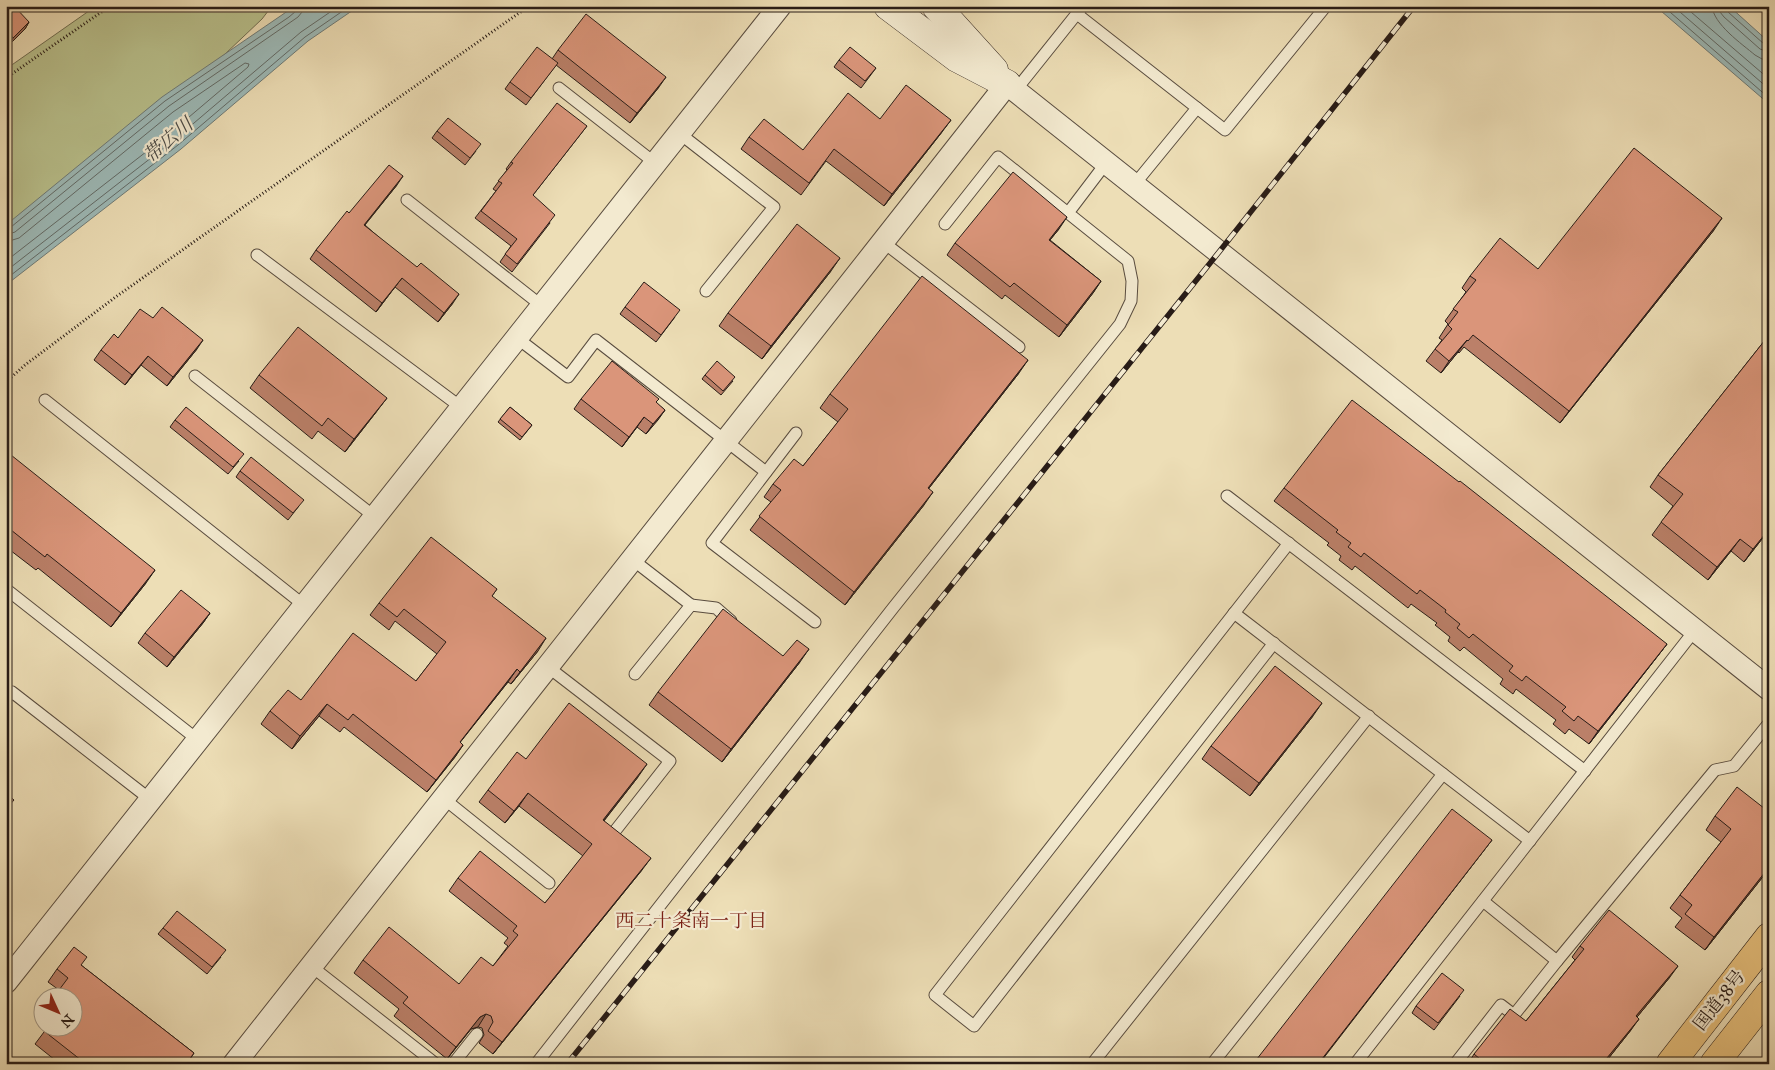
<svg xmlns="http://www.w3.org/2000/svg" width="1775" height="1070" font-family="'IM FELL Great Primer','Noto Serif JP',serif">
  <rect width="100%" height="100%" fill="#eddeb6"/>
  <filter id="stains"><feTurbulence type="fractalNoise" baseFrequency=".004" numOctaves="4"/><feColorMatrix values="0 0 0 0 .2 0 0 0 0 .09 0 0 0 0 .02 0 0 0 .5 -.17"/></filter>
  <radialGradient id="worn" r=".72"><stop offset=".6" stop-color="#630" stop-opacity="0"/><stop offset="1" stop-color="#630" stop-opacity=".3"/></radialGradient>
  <!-- green -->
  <path fill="#b9c18d" stroke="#706e52" d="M96,6H272L262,19L166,110L6,241V69Z"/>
  <!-- water -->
  <g fill="#9dbab8" stroke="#6e7b78">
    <path d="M295,6H359L308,41L181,149L6,285V225L162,97Z"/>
    <path d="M1634,6H1729L1769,42V104L1661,11Z"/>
  </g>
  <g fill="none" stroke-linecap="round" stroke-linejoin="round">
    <!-- shore -->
    <g stroke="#626b68" stroke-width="1">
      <path d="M1663,6L1769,98"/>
      <path d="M1673,6L1769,89"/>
      <path d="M1684,6L1769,79"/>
      <path d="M1712,6C1713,24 1742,44 1755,55L1762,59L1769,60"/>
      <path d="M1719,6L1720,12L1724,17L1760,49L1769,52"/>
      <path d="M1726,6L1728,12L1764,44L1769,46"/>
      <path d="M6,228L11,227L165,101L289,17L296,11L297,6"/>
      <path d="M6,235L15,232L169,106L298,17L302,12L303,6"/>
      <path d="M6,242L19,238L173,112L245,63L249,64L248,67L169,134L6,261"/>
      <path d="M6,271L174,140L301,32L339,6"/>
      <path d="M6,279L178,145L305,37L350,6"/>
    </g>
    <defs>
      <g id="lane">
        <path d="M1077,14L1197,108L1134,185"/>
        <path d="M559,88L655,163"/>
        <path d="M1015,91L1083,6"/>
        <path d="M1197,108L1225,130L1326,6"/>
        <path d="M679,133L774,207L706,291"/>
        <path d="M407,200L542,306"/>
        <path d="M945,224L998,157L1068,213"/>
        <path d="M883,242L1019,347"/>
        <path d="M257,255L462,408"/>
        <path d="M517,338L568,377L596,340L766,472"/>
        <path d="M195,376L375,517"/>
        <path d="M45,400L305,606"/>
        <path d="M796,433L712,543L815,622"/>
        <path d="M1227,496L1585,771"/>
        <path d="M633,560L691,605L635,674"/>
        <path d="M6,589L198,740"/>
        <path d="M691,605L716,608L731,621"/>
        <path d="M1234,613L1530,841"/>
        <path d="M1274,643L974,1026L935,995L1289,543"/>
        <path d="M548,667L670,761L615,831"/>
        <path d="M6,698L12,692L151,800"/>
        <path d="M443,798L549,883"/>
        <path d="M1483,901L1557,961L1715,770L1734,766L1769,723"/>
        <path d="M311,966L436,1064"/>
        <path d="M453,1064L477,1034"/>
        <path d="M536,1064L893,608L1120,324L1131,301L1132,281L1128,261L1068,213L1106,163"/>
        <path d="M1092,1064L1369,716"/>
        <path d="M1212,1064L1443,774"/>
        <path d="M1355,1064L1695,630"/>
        <path d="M1455,1064L1501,1005L1514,1015L1557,961"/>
      </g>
      <g id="street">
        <path d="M6,982L780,6"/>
        <path d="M234,1064C492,737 750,411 1007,84L1769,689"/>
      </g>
      <g id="secondary">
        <path d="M888,6L957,58L1007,84"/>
        <path d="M936,6L994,70"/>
      </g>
      <g id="highway">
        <path d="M1670,1064L1769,937"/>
        <path d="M1714,1064L1769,994"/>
      </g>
    </defs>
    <!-- lane casing -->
    <use href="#lane" stroke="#594c3f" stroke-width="13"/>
    <!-- street casing -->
    <use href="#street" stroke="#594c3f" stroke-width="24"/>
    <!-- secondary casing -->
    <use href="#secondary" stroke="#281c17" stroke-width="29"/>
    <!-- highway casing -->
    <use href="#highway" stroke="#281c17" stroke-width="29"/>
    <!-- path -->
    <g stroke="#281c17" stroke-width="3" stroke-dasharray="1 2.5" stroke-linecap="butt">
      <path d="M6,78L110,6"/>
      <path d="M6,382L25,365L117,296L529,6"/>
    </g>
    <!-- lane -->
    <use href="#lane" stroke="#f3ead0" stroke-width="11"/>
    <!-- street -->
    <use href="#street" stroke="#f3ead0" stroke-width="22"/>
    <!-- secondary -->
    <use href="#secondary" stroke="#f3ead0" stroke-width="28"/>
    <!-- highway -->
    <use href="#highway" stroke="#e6bf7b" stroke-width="28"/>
    <defs>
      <path id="rail" d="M567,1064L1219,252L1414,6"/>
    </defs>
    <!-- rail casing -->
    <use href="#rail" stroke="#281c17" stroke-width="5.5"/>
    <!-- rail -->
    <use href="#rail" stroke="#f3ead0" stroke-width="4" stroke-dasharray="11" stroke-linecap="butt"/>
  </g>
  <!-- wall -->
  <g fill="#bb8069" stroke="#281c17">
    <path d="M6,9L29,22L25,29L9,45L6,42Z"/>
    <path d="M558,50L659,87L630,123L556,65L526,105L505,89L510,82L552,59Z"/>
    <path d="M839,60L876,68L861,88L834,67Z"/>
    <path d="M880,119L942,132L884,206L826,161L801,195L741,149L749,137L803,150Z"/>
    <path d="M587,126L533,195L550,223L512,272L500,262L511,246L475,218L496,191L493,189L507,170L506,169L511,162Z"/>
    <path d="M437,131L476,151L465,165L432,138Z"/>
    <path d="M397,185L365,225L453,303L438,322L395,287L376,312L310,259L316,250L349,213Z"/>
    <path d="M1059,229L1050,240L1101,281L1093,293L1059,337L1005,295L1002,299L947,255L955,243Z"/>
    <path d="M1714,230L1560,423L1464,347L1459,353L1458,352L1441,373L1426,361L1442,340L1439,338L1448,324L1445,321L1466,292L1462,288L1470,276L1538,269Z"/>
    <path d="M831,271L762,359L719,326L728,313Z"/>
    <path d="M625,307L675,317L656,342L620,314Z"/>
    <path d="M153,318L197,349L167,386L141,365L125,385L94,360L101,350L118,338Z"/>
    <path d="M1769,335V530L1744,562L1731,551L1708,580L1652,535L1673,506L1650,487L1658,475Z"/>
    <path d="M1019,373L929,488L924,505L845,605L750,530L771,502L764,497L773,484L803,466L838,422L820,408L830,394Z"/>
    <path d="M259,375L377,411L345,452L318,431L312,439L250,388Z"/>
    <path d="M705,375L733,381L721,395L702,379Z"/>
    <path d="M581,399L656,403L665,410L646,434L637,427L622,447L574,409Z"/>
    <path d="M510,407L532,425L520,440L498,422Z"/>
    <path d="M175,420L239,461L228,474L170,427Z"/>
    <path d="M6,451L146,583L111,627L38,568L36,570L6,547Z"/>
    <path d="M240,471L299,506L288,520L236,477Z"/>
    <path d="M1284,488L1667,644L1657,657L1589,744L1569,729L1565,734L1553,724L1556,720L1516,689L1513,694L1500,684L1503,679L1464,647L1460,651L1448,641L1450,637L1435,625L1437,623L1411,604L1408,608L1355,566L1352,570L1339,560L1341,556L1327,545L1329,543L1274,501Z"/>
    <path d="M497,589L492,596L538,651L511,684L508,682L460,742L463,745L455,757L427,792L344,727L340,732L319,716L292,749L261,724L270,711L301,700L416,681L437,654L395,621L389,630L370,615L379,603Z"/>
    <path d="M210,613L203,623L167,667L138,643L145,633Z"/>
    <path d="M783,656L800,662L722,762L649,705L658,692Z"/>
    <path d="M1313,716L1250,796L1202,759L1211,746Z"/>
    <path d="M526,759L638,777L604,821L642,870L493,1054L479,1043L484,1035L482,1028L478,1027L471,1029L447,1059L394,1016L399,1009L354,973L363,960L459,984L493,966L508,946L504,943L508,938L449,891L458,878L545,903L583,856L519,806L505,823L479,802L488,790Z"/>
    <path d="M1769,812V869L1705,950L1675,927L1682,918L1670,908L1680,895L1721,842L1706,830L1715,816Z"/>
    <path d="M163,928L221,957L207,974L158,934Z"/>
    <path d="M1580,946L1670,977L1637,1017L1631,1030L1604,1064H1468L1474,1054L1526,1021L1575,960L1572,957Z"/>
    <path d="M81,965L194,1053L187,1064H60L35,1044L47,1028H72L59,990L48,982L57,969Z"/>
    <path d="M1460,996L1434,1030L1412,1013L1416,1006Z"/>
    <path d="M42,1012V1019L39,1016Z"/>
  </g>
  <!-- shaded-wall -->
  <g fill="#996855" stroke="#281c17">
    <path d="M1295,6H1312L1311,7L1299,8Z"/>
    <path d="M29,22L25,29L9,45L13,38Z"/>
    <path d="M666,77L659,87L630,123L637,113Z"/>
    <path d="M951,120L942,132L884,206L892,194Z"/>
    <path d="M403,176L397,185L358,233L364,225Z"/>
    <path d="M1067,217L1059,229L1040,252L1049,240Z"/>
    <path d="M1722,218L1714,230L1560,423L1569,411Z"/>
    <path d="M840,258L831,271L762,359L771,346Z"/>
    <path d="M402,278L395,287L376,312L382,303Z"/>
    <path d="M1101,281L1093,293L1059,337L1067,325Z"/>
    <path d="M459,294L453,303L438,322L444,313Z"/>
    <path d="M203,340L197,349L167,386L173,377Z"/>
    <path d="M1467,340L1458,352L1441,373L1449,361Z"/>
    <path d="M148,356L141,365L125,385L132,375Z"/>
    <path d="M1028,360L1019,373L919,501L928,488Z"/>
    <path d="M387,398L377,411L345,452L354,439Z"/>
    <path d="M665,410L658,420L646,434L653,424Z"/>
    <path d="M644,417L637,427L622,447L629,437Z"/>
    <path d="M933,492L924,505L845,605L854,592Z"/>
    <path d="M1769,529V530L1744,562L1753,549Z"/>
    <path d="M1740,539L1731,551L1708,580L1717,567Z"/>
    <path d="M155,570L146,583L111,627L121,613Z"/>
    <path d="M210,613L203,623L167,667L174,657Z"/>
    <path d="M546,638L538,651L511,684L520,672Z"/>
    <path d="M1667,644L1657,657L1589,744L1598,731Z"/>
    <path d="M809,649L800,662L722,762L731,749Z"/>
    <path d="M517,669L508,682L451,754L460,742Z"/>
    <path d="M1322,703L1313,716L1250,796L1259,783Z"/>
    <path d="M327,704L319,716L292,749L300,736Z"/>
    <path d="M463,745L455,757L427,792L436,780Z"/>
    <path d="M647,764L638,777L594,833L603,820Z"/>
    <path d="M528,793L519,806L505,823L514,811Z"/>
    <path d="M1492,840L1482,853L1319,1064H1318Z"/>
    <path d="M651,858L642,870L493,1054L502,1042Z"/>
    <path d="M1769,867V869L1705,950L1714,937Z"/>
    <path d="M1678,966L1670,977L1628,1028L1636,1016Z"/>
    <path d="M486,1014L478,1027L471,1029L447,1059L456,1047L480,1017Z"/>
    <path d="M1639,1019L1631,1030L1604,1064H1602Z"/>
  </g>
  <!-- building -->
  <g fill="#da957a" stroke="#281c17">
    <path d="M9,6H14L29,22L13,38L10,34L6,38V9Z"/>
    <path d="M586,14L666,77L637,113L558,50Z"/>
    <path d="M537,47L558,63L531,98L510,82Z"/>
    <path d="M850,47L876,68L865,81L839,60Z"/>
    <path d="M906,85L951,120L892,194L834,149L809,183L749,137L764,119L803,150L848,93L880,119Z"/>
    <path d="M557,103L587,126L533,195L555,215L517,264L505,254L517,239L481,211L502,183L498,181L513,163L511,162Z"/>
    <path d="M448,118L481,144L470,158L437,131Z"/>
    <path d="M1634,148L1722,218L1569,411L1473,335L1468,341L1467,340L1449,361L1435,349L1452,329L1448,325L1458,312L1453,309L1476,280L1470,276L1500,238L1538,269Z"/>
    <path d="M389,165L403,176L364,225L417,267L421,263L459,294L444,313L402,278L382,303L316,250L347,211L349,213Z"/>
    <path d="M1013,172L1067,217L1049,240L1101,281L1067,325L1014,283L1010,287L955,243Z"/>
    <path d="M797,224L840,258L771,346L728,313Z"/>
    <path d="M922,276L1028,360L928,488L933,492L854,592L759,516L781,490L773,484L794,459L803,466L848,409L830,394Z"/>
    <path d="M644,282L680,310L661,335L625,307Z"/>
    <path d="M162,307L203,340L173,377L148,356L132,375L101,350L114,334L118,338L140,309L153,318Z"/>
    <path d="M298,327L387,398L354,439L328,418L322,426L259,375Z"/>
    <path d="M1769,335V529L1753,549L1740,539L1717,567L1661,522L1683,494L1658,475Z"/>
    <path d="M612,361L659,399L656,402L665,410L653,424L644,417L629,437L581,399Z"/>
    <path d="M717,361L735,377L723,391L705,375Z"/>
    <path d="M1352,400L1459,482L1460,481L1667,644L1598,731L1578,716L1574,721L1562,711L1566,707L1526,676L1522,681L1509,671L1513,666L1473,634L1469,638L1457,628L1460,624L1445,612L1446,610L1420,590L1417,594L1364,553L1361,557L1348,547L1351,543L1336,532L1338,530L1284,488Z"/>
    <path d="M186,407L244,454L233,467L175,420Z"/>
    <path d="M510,407L532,425L522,437L500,419Z"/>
    <path d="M6,451L155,570L121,613L47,554L45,557L6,526Z"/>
    <path d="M251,457L304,500L293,513L240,471Z"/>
    <path d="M431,537L497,589L492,596L546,638L520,672L517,669L460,742L463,745L436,780L353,714L348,720L327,704L300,736L270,711L288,690L301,700L353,633L416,681L446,642L404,609L397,617L379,603Z"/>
    <path d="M181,590L210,613L174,657L145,633Z"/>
    <path d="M723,609L783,656L797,640L809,649L731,749L658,692Z"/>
    <path d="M1275,666L1322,703L1259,783L1211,746Z"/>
    <path d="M569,703L647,764L603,820L651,858L502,1042L488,1031L493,1022L491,1016L486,1014L480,1017L456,1047L403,1003L408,997L363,960L389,927L459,984L481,957L493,966L518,935L513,931L517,926L458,878L480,851L545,903L592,844L528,793L514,811L488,790L517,752L526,759Z"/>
    <path d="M1737,787L1769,812V867L1714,937L1685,914L1692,905L1680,895L1731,829L1715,816Z"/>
    <path d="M6,793L14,800L6,809Z"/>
    <path d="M1452,809L1492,840L1318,1064H1253Z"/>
    <path d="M1609,910L1678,966L1636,1016L1639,1019L1602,1064H1486L1474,1054L1510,1009L1526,1021L1584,949L1580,946Z"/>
    <path d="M177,911L226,950L212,967L163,928Z"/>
    <path d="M74,947L87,957L81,965L194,1053L186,1064H86L44,1031L47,1028H72V998H53L68,978L57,969Z"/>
    <path d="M1442,973L1464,990L1438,1023L1416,1006Z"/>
  </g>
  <g text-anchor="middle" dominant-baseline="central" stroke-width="4.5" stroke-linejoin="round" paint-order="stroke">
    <!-- street labels -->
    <g font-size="18" fill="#281c17" stroke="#f3ead0">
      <text transform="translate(1719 1000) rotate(-52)">国道38号</text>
    </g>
    <!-- water labels -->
    <g font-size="19" font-style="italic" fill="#4b4b47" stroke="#f3ead0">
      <text transform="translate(168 140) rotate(-40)">帯広川</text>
    </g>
    <!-- neighbourhood labels -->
    <g font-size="19" fill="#7a1f14" stroke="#f3ead0">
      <text x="691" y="920">西二十条南一丁目</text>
    </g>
  </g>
  <!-- margin -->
  <rect width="1775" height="1070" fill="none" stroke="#eddeb6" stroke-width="25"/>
  <rect x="8" y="8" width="1760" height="1055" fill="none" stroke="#281c17" stroke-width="2.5"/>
  <rect x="12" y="12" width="1750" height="1045" fill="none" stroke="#281c17"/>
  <!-- north arrow -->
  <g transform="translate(58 1012) rotate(134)"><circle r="24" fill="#f3ead0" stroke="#a29886"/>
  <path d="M0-4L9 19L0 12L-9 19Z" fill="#8f2418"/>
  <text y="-8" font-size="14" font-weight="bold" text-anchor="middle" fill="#281c17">N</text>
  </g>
  <rect width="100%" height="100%" filter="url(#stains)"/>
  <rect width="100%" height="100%" fill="url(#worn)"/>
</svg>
